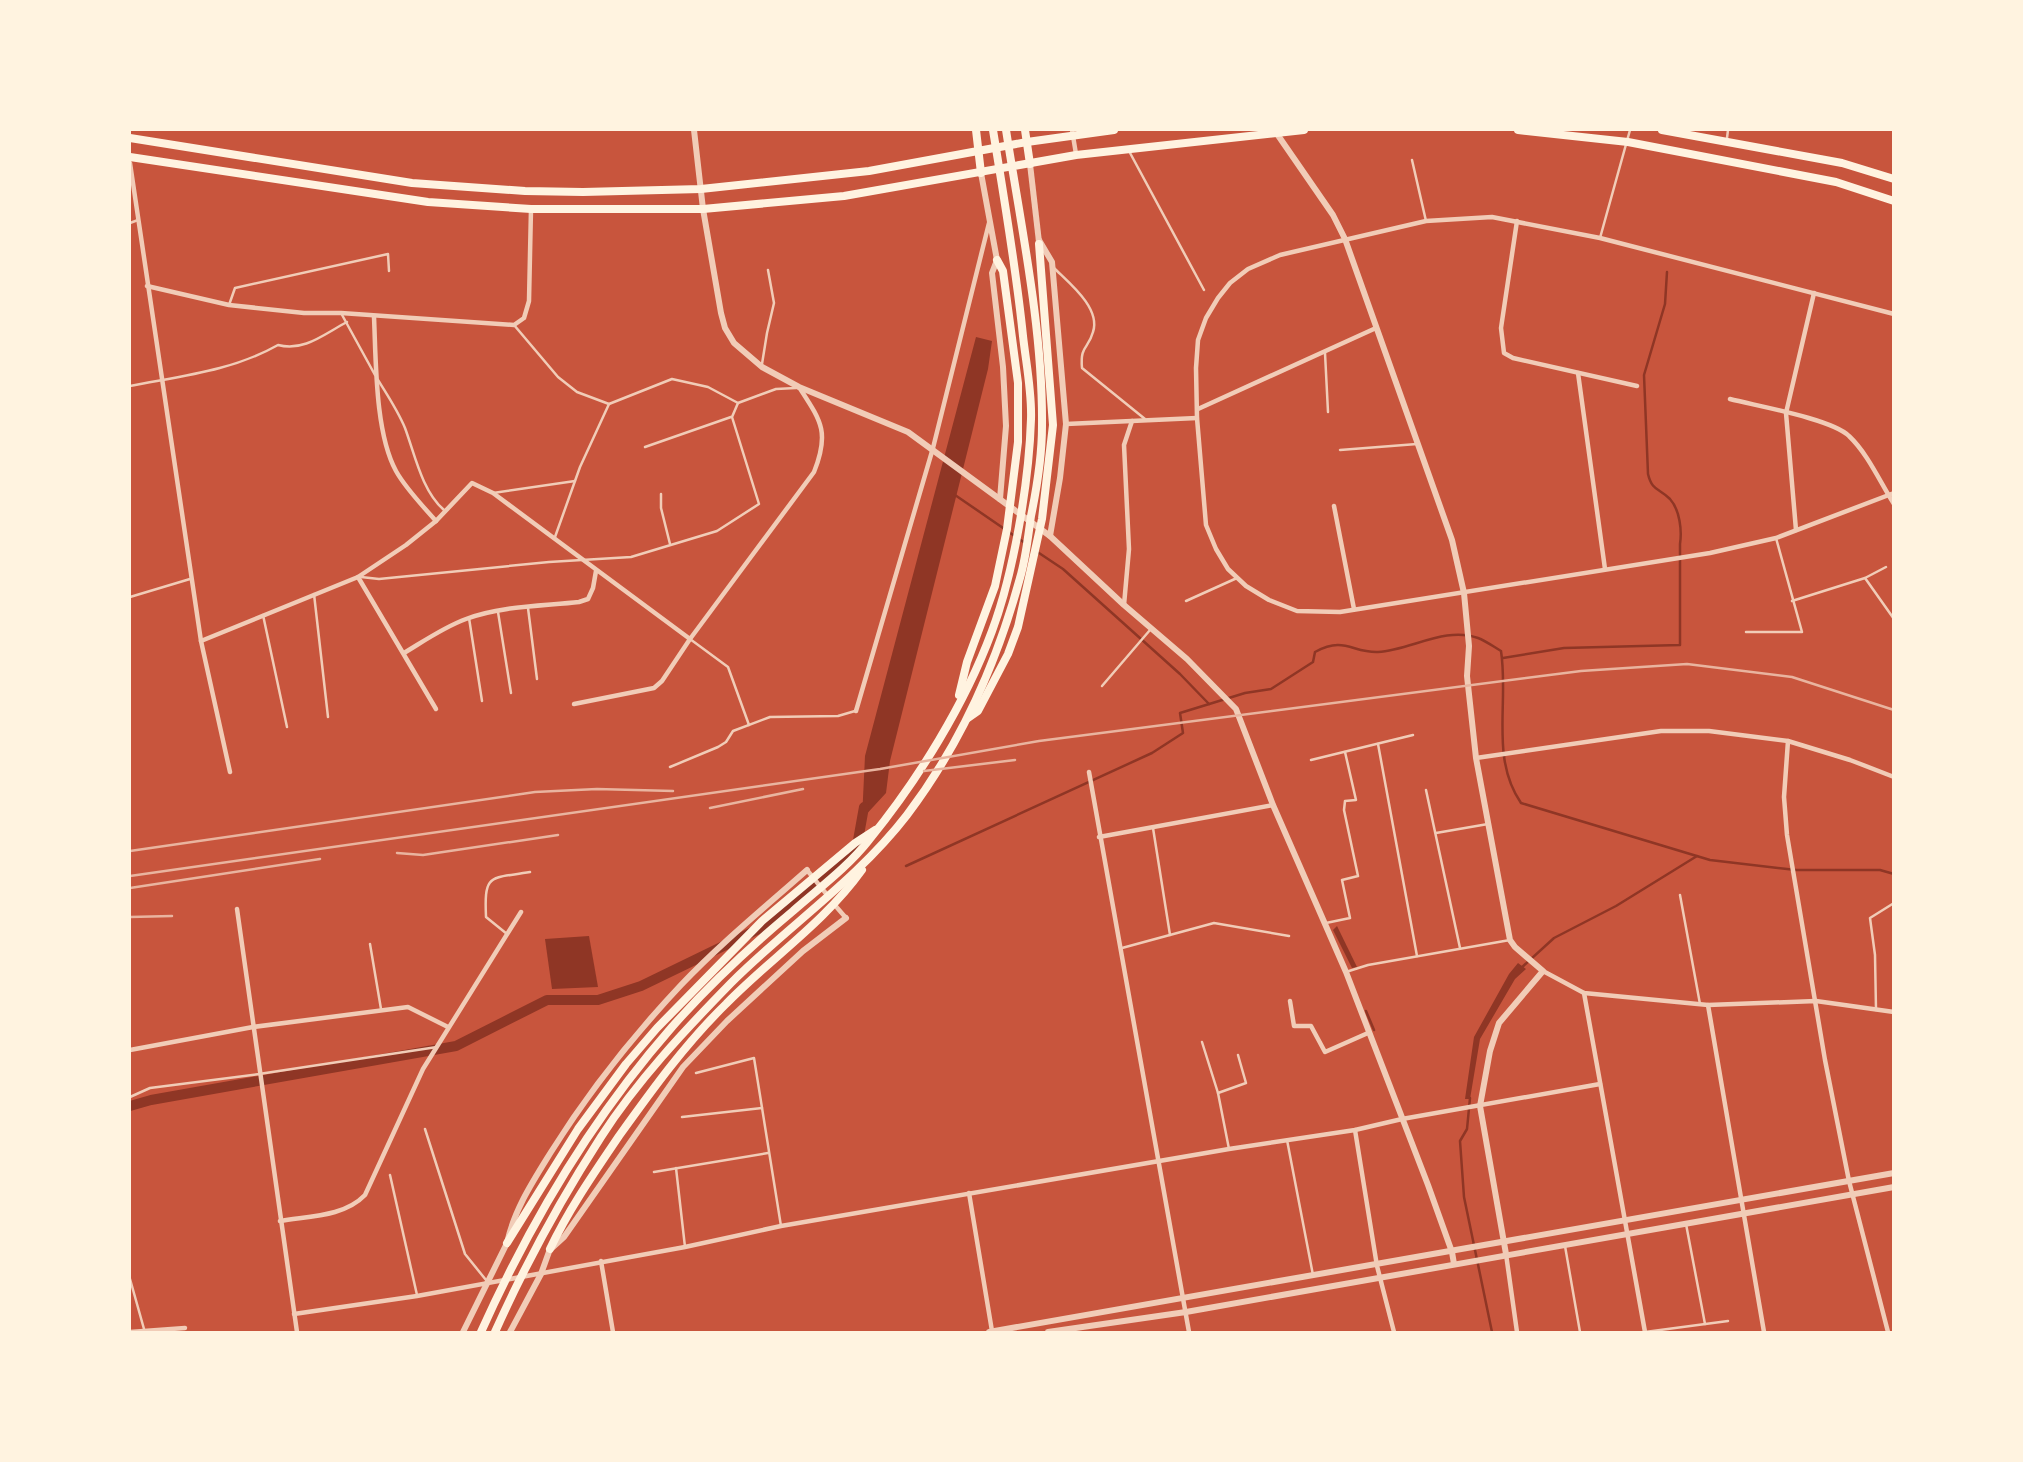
<svg xmlns="http://www.w3.org/2000/svg" width="2023" height="1462" font-family="'Alegreya Sans',sans-serif">
  <rect width="100%" height="100%" fill="#c8553d"/>
  <!-- water -->
  <g fill="#8f3625">
    <path d="M976,337L992,341L988,369L890,761L886,793L862,819L865,756Z"/>
    <path d="M1337,926L1357,967L1352,968L1333,930Z"/>
    <path d="M589,936L598,987L552,989L545,939Z"/>
    <path d="M1518,963L1526,969L1515,979L1480,1039L1470,1099H1465L1474,1037L1509,974Z"/>
  </g>
  <g fill="none" stroke-linecap="round" stroke-linejoin="round">
    <!-- stream -->
    <g stroke="#8f3625" stroke-width="2.5">
      <path d="M955,495L1025,543"/>
      <path d="M1036,551L1063,569L1180,674L1209,704"/>
      <path d="M1503,658L1564,648L1680,645V544C1682,531 1680,510 1670,499C1659,488 1652,491 1648,474L1644,375L1665,304L1667,272"/>
      <path d="M906,866L1152,753L1183,733L1180,713L1245,693L1271,689L1313,662L1315,652C1345,636 1352,653 1378,652C1411,650 1445,626 1478,638C1486,641 1494,647 1501,651C1509,702 1490,758 1521,803L1710,860L1796,870H1880L1894,874"/>
      <path d="M1520,969L1554,938L1616,906L1697,856"/>
      <path d="M1366,1011L1374,1030"/>
      <path d="M1470,1098L1467,1129L1460,1141L1464,1197L1492,1332"/>
    </g>
    <!-- canal -->
    <path stroke="#8f3625" stroke-width="10" d="M130,1106L151,1100L456,1046L547,1000H598L641,986L769,924L857,846L864,807"/>
    <!-- service -->
    <g stroke="#f1ccb7" stroke-width="2.5">
      <path d="M1727,138L1728,130"/>
      <path d="M1129,151L1204,290"/>
      <path d="M1412,160L1426,221"/>
      <path d="M130,223L138,220"/>
      <path d="M1600,238L1630,130"/>
      <path d="M1054,268C1069,283 1101,308 1093,332C1088,350 1080,345 1082,368L1145,419"/>
      <path d="M229,305L235,288L388,254L389,271"/>
      <path d="M341,313L375,375"/>
      <path d="M514,325L558,377L577,392L609,404L672,379L708,387L738,403L776,389L796,388"/>
      <path d="M1325,353L1328,412"/>
      <path d="M762,364L767,333L774,303L768,270"/>
      <path d="M378,380C388,396 398,411 405,428C415,455 422,491 444,510"/>
      <path d="M130,386C181,376 232,371 278,345C304,352 324,334 347,322"/>
      <path d="M645,447L731,417"/>
      <path d="M1340,450L1417,444"/>
      <path d="M493,493L575,481"/>
      <path d="M661,494V508L670,544"/>
      <path d="M555,537L580,467L609,404"/>
      <path d="M361,577L379,579L549,562L631,557L717,531L759,504L732,417L738,403"/>
      <path d="M1865,578L1894,619"/>
      <path d="M314,594L328,717"/>
      <path d="M130,597L190,579"/>
      <path d="M1186,601L1237,578"/>
      <path d="M1792,601L1865,578L1886,567"/>
      <path d="M528,608L537,679"/>
      <path d="M498,612L511,693"/>
      <path d="M263,615L287,727"/>
      <path d="M469,618L482,701"/>
      <path d="M1746,632H1802L1776,538"/>
      <path d="M690,639L728,667L749,725"/>
      <path d="M1102,686L1150,630"/>
      <path d="M1378,744L1417,956"/>
      <path d="M1311,760L1413,735"/>
      <path d="M670,767L718,747L726,742L733,731L770,717L838,716L855,711"/>
      <path d="M1426,790L1460,948"/>
      <path d="M1153,828L1170,935"/>
      <path d="M1436,833L1488,824"/>
      <path d="M1680,895L1700,1004"/>
      <path d="M1326,923L1350,918L1342,880L1358,876L1344,810L1345,801L1356,800L1345,752"/>
      <path d="M507,934L486,917C484,872 490,879 530,872"/>
      <path d="M370,944L381,1009"/>
      <path d="M1122,948L1214,923L1289,936"/>
      <path d="M1349,971L1368,965L1510,940"/>
      <path d="M1876,1010L1875,955L1870,918L1894,903"/>
      <path d="M1202,1042L1218,1093L1229,1149"/>
      <path d="M696,1073L754,1058L781,1226"/>
      <path d="M1218,1093L1246,1083L1238,1055"/>
      <path d="M130,1097L150,1088L259,1074L437,1047"/>
      <path d="M682,1117L762,1108"/>
      <path d="M425,1129L465,1254L486,1280"/>
      <path d="M1287,1140L1313,1275"/>
      <path d="M676,1168L685,1247"/>
      <path d="M654,1172L768,1153"/>
      <path d="M390,1175L417,1295"/>
      <path d="M1686,1224L1705,1324"/>
      <path d="M1565,1246L1580,1332"/>
      <path d="M130,1279L144,1329"/>
      <path d="M1645,1332L1728,1321"/>
    </g>
    <!-- minor -->
    <g stroke="#f1ccb7" stroke-width="4.5">
      <path d="M1072,130L1076,154"/>
      <path d="M130,163L201,641L230,772"/>
      <path d="M1517,221L1501,328L1504,353L1513,358L1637,386"/>
      <path d="M147,286L229,305L304,313H341L514,325L524,318L529,301L531,209"/>
      <path d="M1894,314L1600,238L1492,217L1426,221L1280,255L1248,269L1230,283L1218,298L1206,318L1198,340L1196,368L1197,418L1206,525L1216,549L1228,569L1246,586L1269,600L1297,611L1340,612L1710,553L1776,538L1894,493"/>
      <path d="M374,317C376,360 375,433 396,471C406,489 422,505 436,521"/>
      <path d="M1578,373L1605,569"/>
      <path d="M1730,399C1757,406 1832,419 1849,436C1868,454 1880,482 1894,504"/>
      <path d="M1198,409L1376,328"/>
      <path d="M1066,424L1197,418"/>
      <path d="M1334,506L1354,609"/>
      <path d="M1796,530L1786,413L1814,293"/>
      <path d="M358,577L436,709"/>
      <path d="M1124,605L1129,549L1124,445L1132,421"/>
      <path d="M201,641L358,577L406,545L436,521L472,483L493,493L690,639L814,472C830,432 821,421 799,387"/>
      <path d="M404,653C424,641 444,627 466,619C500,606 543,606 579,602L588,599L593,588L596,571"/>
      <path d="M574,704L654,688L662,681L690,639"/>
      <path d="M856,711L933,448L989,223"/>
      <path d="M1788,741L1784,797L1787,835L1825,1060L1849,1181L1888,1332"/>
      <path d="M1476,758L1661,731H1709L1788,741L1850,760L1894,777"/>
      <path d="M1089,772L1189,1332"/>
      <path d="M1099,837L1273,805"/>
      <path d="M807,870L828,896"/>
      <path d="M833,903L846,918"/>
      <path d="M237,909L297,1332"/>
      <path d="M1543,971L1584,993L1708,1005L1816,1001L1894,1012"/>
      <path d="M1584,993L1645,1332"/>
      <path d="M1290,1001L1294,1026H1311L1325,1052L1368,1033"/>
      <path d="M1708,1005L1764,1332"/>
      <path d="M130,1050L253,1027L408,1007L448,1027"/>
      <path d="M1355,1130L1377,1266L1394,1332"/>
      <path d="M969,1193L992,1331"/>
      <path d="M280,1221C308,1216 344,1217 365,1195L423,1069L521,912"/>
      <path d="M1506,1254L1517,1332"/>
      <path d="M601,1261L613,1332"/>
      <path d="M294,1314L417,1296L685,1247L781,1226L1229,1149L1355,1130L1402,1119L1600,1084"/>
      <path d="M130,1332L185,1328"/>
    </g>
    <!-- tertiary -->
    <g stroke="#f1ccb7" stroke-width="6">
      <path d="M694,130L703,209L721,313L725,328L734,343L762,367L799,387L908,432L1050,536L1124,605L1187,659L1236,709L1273,805L1346,972L1428,1185L1452,1252L1454,1264"/>
      <path d="M1275,131L1333,215L1345,239L1452,540L1464,593L1469,646L1467,676L1476,758L1510,940L1515,947L1543,971L1499,1023L1490,1051L1480,1106L1506,1254"/>
      <path d="M1030,164L1039,242"/>
      <path d="M981,173L997,260L992,273L1003,367L1006,426L1000,499"/>
      <path d="M1039,240L1052,262L1066,424L1060,478L1050,536"/>
      <path d="M553,1247L564,1237L683,1067L727,1021L803,951L846,918"/>
      <path d="M463,1332L507,1243C514,1210 533,1181 551,1152C588,1093 633,1036 681,985C720,944 764,908 807,870"/>
      <path d="M510,1332L541,1274L550,1249"/>
      <path d="M989,1332L1894,1173"/>
      <path d="M1048,1332L1186,1312L1894,1187"/>
    </g>
    <!-- primary -->
    <g stroke="#fff3e0" stroke-width="8">
      <path d="M976,130L981,173"/>
      <path d="M1025,130L1030,164"/>
      <path d="M1518,130L1628,142L1836,182L1894,201"/>
      <path d="M1662,130L1842,163L1894,179"/>
      <path d="M130,138L412,183L525,191L583,192L701,189L869,171L1027,142L1114,130"/>
      <path d="M130,157L428,202L531,209H703L844,196L1076,155L1304,130"/>
      <path d="M959,695L967,662L995,586L1007,529L1018,442V383L1003,271L997,260"/>
      <path d="M968,718L978,711L1008,654L1018,627L1042,519L1053,425L1039,244"/>
      <path d="M507,1243L578,1129L626,1064L657,1028L762,921L855,843L875,830"/>
      <path d="M550,1249C569,1209 594,1173 619,1136C652,1090 685,1044 726,1004C771,958 824,923 862,870"/>
      <path d="M481,1332C530,1223 593,1117 672,1027C709,985 750,947 793,911C818,889 848,867 869,840C918,780 965,704 992,631C1014,572 1029,482 1031,419C1032,392 1026,363 1023,336C1016,267 1004,198 993,130"/>
      <path d="M495,1332C525,1265 561,1199 601,1137C637,1081 684,1031 731,983C788,926 857,880 907,815C960,745 997,662 1020,578C1026,558 1028,536 1031,516C1037,487 1042,456 1042,426C1043,329 1021,226 1006,130"/>
    </g>
    <!-- rail -->
    <g stroke="#e9b49f" stroke-width="2.5">
      <path d="M924,771L1015,760"/>
      <path d="M710,808L803,789"/>
      <path d="M130,851L535,792L597,789L673,791"/>
      <path d="M397,853L423,855L558,835"/>
      <path d="M130,876L880,769L1039,741L1581,671L1687,664L1792,677L1894,710"/>
      <path d="M130,888L320,859"/>
      <path d="M130,917L172,916"/>
    </g>
  </g>
  <!-- border -->
  <rect width="2023" height="1462" fill="none" stroke="#fff3e0" stroke-width="262"/>
</svg>
